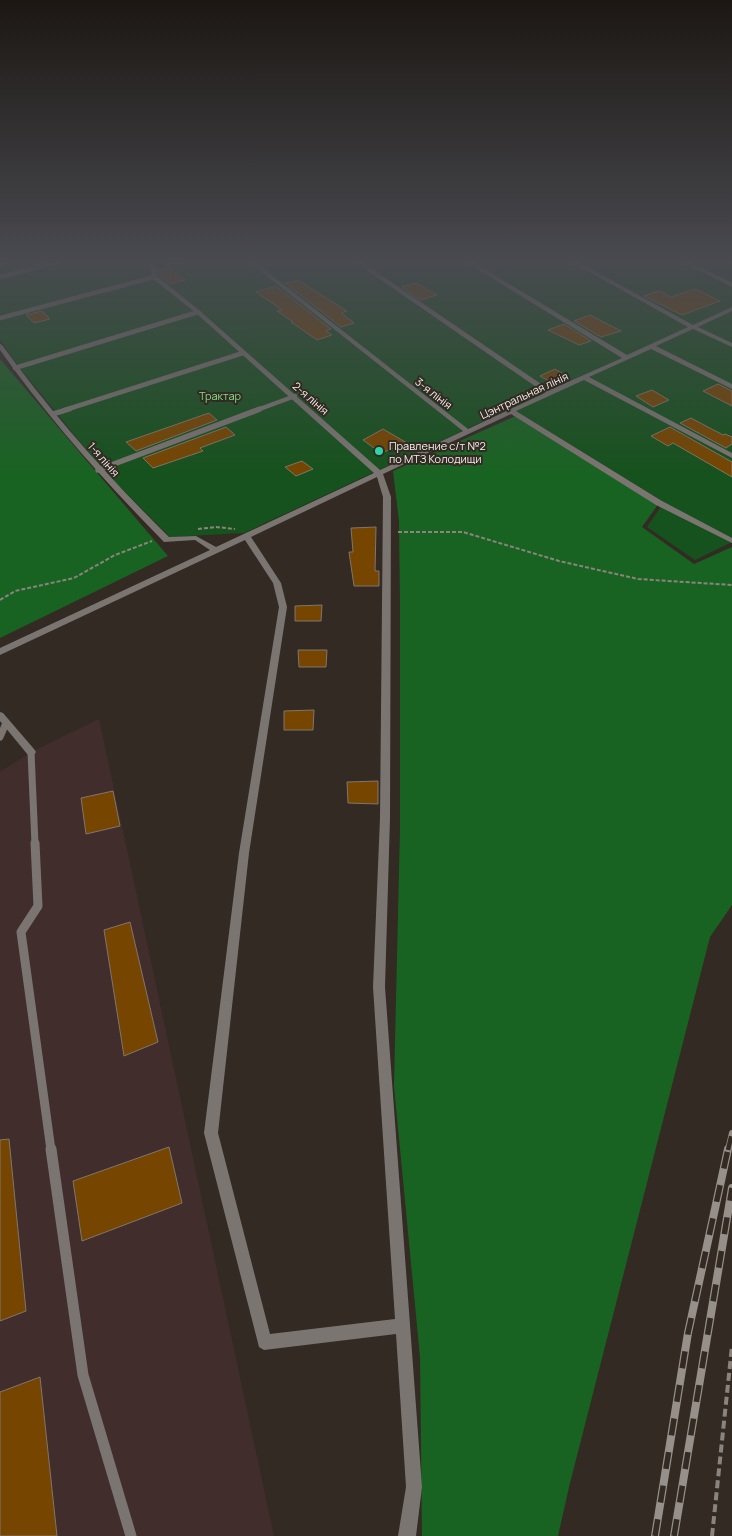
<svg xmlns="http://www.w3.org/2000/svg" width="732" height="1536" font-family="Manrope,sans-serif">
  <rect width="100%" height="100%" fill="#322a23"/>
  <!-- industrial -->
  <path fill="#422d2d" d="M99,719L274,1536H0V772L31,752Z"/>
  <!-- green -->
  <path fill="#16521d" d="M24,258H140L152,270L214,258H732V542L695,560L647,527L664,502L511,408L244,533L170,537L102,469L19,367L0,340V264Z"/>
  <!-- forest -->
  <g fill="#196322">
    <path d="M154,258H212L167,267Z"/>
    <path d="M0,359L168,556L0,638Z"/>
    <path d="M518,415L659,503L642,527L694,564L732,547V905L710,937L570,1483L558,1536H422L420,1357L394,1086L400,829V604L399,521L393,471Z"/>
  </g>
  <!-- building -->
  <g fill="#764600" stroke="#7f766d">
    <path d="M169,268L185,280L170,284L159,275V270Z"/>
    <path d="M298,280L347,311L341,313L354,323L341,327L285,283Z"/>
    <path d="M416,283L437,295L420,300L402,287Z"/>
    <path d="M276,286L331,329L326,331L332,335L317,340L291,322H293L277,311L282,310L256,292Z"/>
    <path d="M695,289L720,301L682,315L644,296L659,291L671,297Z"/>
    <path d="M42,311L50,319L34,323L26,315Z"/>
    <path d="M590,315L621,331L601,337L574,321Z"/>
    <path d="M564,324L591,341L579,345L548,330Z"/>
    <path d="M555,369L569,377L552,383L540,376Z"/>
    <path d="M718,384L732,391V406L703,391Z"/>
    <path d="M652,390L669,400L653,407L636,396Z"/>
    <path d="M209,413L217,420L136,451L126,442Z"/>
    <path d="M691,418L723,435L725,434L732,437V444L726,448L680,423Z"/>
    <path d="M226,427L235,435L200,448L203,451L153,468L143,458Z"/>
    <path d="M670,427L732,462V477L673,443L668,446L651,436Z"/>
    <path d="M383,429L407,443L381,453L363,440Z"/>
    <path d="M302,461L313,469L296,476L285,467Z"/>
    <path d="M376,527L375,571H379V586H354L349,552H353L351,528Z"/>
    <path d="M322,605L321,621H295V606Z"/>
    <path d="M298,650H327L326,667H299Z"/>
    <path d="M314,710L313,730H284V711Z"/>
    <path d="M378,781V804L348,803L347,782Z"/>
    <path d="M113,791L120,826L86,834L81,798Z"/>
    <path d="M130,922L158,1042L124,1056L104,930Z"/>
    <path d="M9,1139L26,1311L0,1321V1140Z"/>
    <path d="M169,1147L182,1203L82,1241L73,1181Z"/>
    <path d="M40,1377L57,1536H0V1392Z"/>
  </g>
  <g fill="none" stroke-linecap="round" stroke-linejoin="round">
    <!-- path-far1 -->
    <g stroke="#8b847e" stroke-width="2" stroke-dasharray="4 2" stroke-linecap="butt">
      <path d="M198,529L216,527L235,529"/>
      <path d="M398,532H463L559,561L638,579L732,585"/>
      <path d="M0,600L15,591L74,578L115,555L152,541"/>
    </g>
    <!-- path -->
    <path stroke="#8b847e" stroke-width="4" stroke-dasharray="8 4" stroke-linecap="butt" d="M712,1536L732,1346"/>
    <!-- lane-far4 -->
    <g stroke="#7b7572" stroke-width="4.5">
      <path d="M0,263L18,258"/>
      <path d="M0,277L72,258"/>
      <path d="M0,318L154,277"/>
      <path d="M15,368L198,312"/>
      <path d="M65,410L243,353"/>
      <path d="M257,410L295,396"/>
    </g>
    <!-- lane-far3 -->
    <g stroke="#7b7572" stroke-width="5.5">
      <path d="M53,414L69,409"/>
      <path d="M98,470L260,409"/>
    </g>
    <!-- lane-far2 -->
    <g stroke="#7b7572" stroke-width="7">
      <path d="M0,737L6,723"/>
      <path d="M31,752L35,844"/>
    </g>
    <!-- lane-far1 -->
    <path stroke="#7b7572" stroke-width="9" d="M35,843L38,906L21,932L51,1150"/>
    <!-- lane -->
    <path stroke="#7b7572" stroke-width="11" d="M51,1149L83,1375L131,1536"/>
    <!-- street -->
    <g fill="#7b7572" fill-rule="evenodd">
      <path d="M140,258H146L157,268V276L200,311L380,470L463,431L244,258H250L468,429L545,393L349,258H356L550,390L622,358L459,258H466L627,355L688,327L564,258H571L693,325L732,307V311L698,327L732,343V347L693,329L656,346L732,384V389L651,349L589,377L732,453V458L584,380L516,411L662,501L732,538V543L656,505L511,414L383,474L391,497L390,818L385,987L422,1487L416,1536H398L406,1487L396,1334L264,1350L259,1347L204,1133L239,853L279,607L273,583L245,540L0,655V648L210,550L195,540L164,542C105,482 49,419 0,350V344L2,345C52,414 108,477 169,537L196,536L216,547L374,473L196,313L152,278L151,268ZM377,477L383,497L380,818L373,987L395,1319L270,1334L218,1133L249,853L287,607L281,583L251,537Z"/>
      <path d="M675,258H682L732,283V287Z"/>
      <path d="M0,712L3,713L34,749L36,752L34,755H28L0,721Z"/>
    </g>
    <defs>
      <path id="rail-far1" d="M728,1150L732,1133"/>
      <g id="rail">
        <path d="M655,1536L688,1333L728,1149"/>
        <path d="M674,1536L732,1188"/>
      </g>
    </defs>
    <!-- rail-far1 casing -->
    <use href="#rail-far1" stroke="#97908a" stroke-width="6"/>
    <!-- rail casing -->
    <use href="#rail" stroke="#97908a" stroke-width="8"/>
    <!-- rail-far1 -->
    <use href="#rail-far1" stroke="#322a23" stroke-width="4.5" stroke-dasharray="14" stroke-linecap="butt"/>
    <!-- rail -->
    <use href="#rail" stroke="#322a23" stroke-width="5.5" stroke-dasharray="17" stroke-linecap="butt"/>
  </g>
  <!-- sky -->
  <linearGradient id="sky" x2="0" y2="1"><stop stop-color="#1c1713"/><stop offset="0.55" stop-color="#494a50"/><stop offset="1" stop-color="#494a50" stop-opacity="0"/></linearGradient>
  <rect width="732" height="473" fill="url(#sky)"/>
  <!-- markers -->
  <circle fill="#2cd5ab" stroke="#322a23" stroke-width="2" cx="379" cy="451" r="5"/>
  <g text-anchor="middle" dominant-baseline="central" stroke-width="4" stroke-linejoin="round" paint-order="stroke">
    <!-- far-street labels -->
    <g font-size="11" fill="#f5f0eb" stroke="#322a23">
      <text transform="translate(434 393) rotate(38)">3-я лінія</text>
      <text transform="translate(524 395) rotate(-25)">Цэнтральная лінія</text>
      <text transform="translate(311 398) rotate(41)">2-я лінія</text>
      <text transform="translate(104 459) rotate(49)">1-я лінія</text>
    </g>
    <!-- far-park labels -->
    <g font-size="11" fill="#82e087" stroke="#322a23">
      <text x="220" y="395">Трактар</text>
    </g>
    <!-- far-poi labels -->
    <g font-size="11" fill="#f5f0eb" stroke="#322a23" text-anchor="start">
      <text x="389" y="445">Правление с/т №2<tspan x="389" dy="13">по МТЗ Колодищи</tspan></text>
    </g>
  </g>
</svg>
